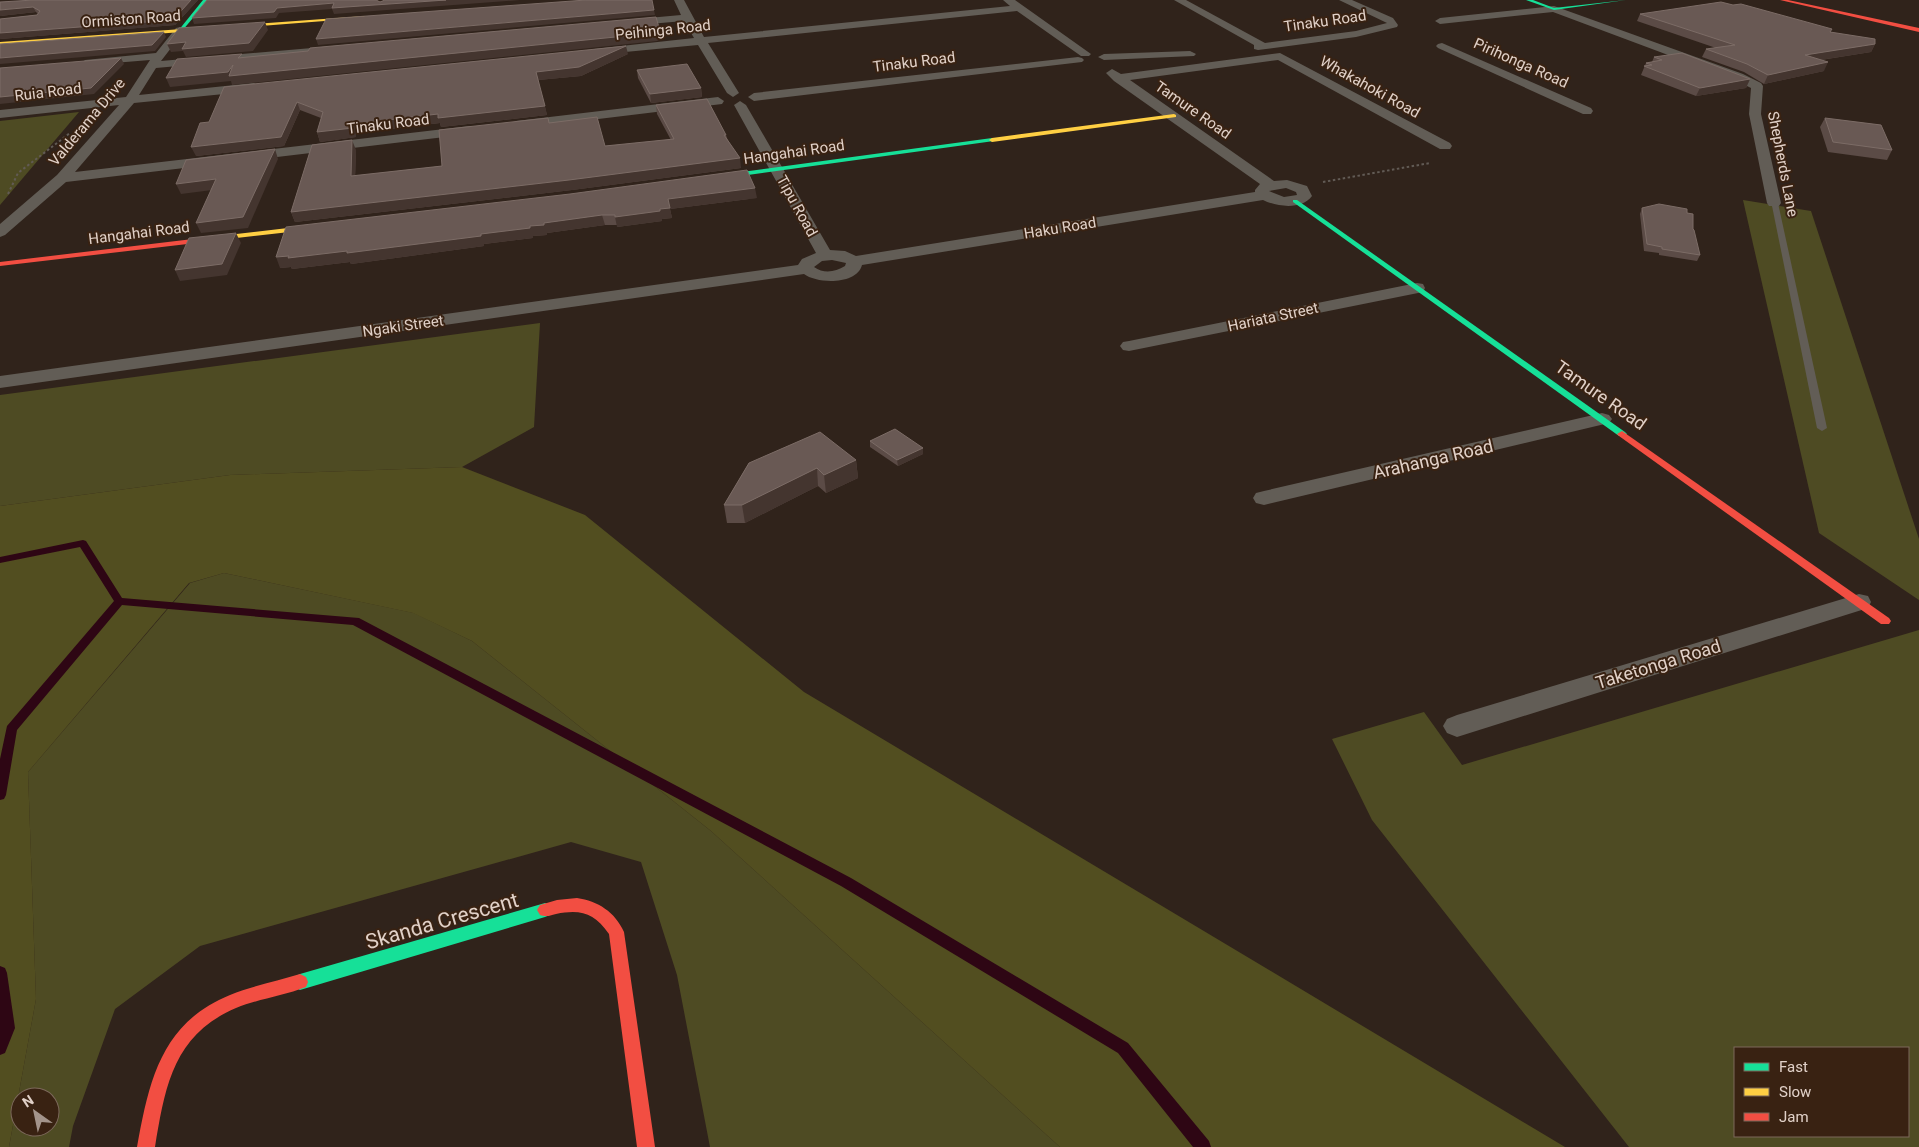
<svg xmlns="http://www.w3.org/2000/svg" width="1919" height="1147" font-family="Roboto,sans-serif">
  <rect width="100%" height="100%" fill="#30231b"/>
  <!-- green -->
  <g fill="#4e4b23" fill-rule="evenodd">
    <path d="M79,112L0,205V121Z"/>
    <path d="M1743,200L1811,211L1919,539V600L1819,533Z"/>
    <path d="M540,323L534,427L462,467L230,475L0,506V395Z"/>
    <path d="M224,573L414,613L472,641L711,831L1060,1147H710L677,975L641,862L571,842L200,946L115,1009L73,1126L69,1147H9L36,999L28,772L190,583ZM20,1097H50V1127H20Z"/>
    <path d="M1919,630V1147H1629L1372,820L1332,739L1424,712L1462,765ZM1735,1048H1908V1136H1735Z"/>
  </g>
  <!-- forest -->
  <path fill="#524e20" d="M462,467L585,515L804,692L1565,1147H1060L711,831L472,641L413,613L224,573L189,583L28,772L36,999L9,1147H0V506L230,475Z"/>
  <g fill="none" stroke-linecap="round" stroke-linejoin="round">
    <!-- stream -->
    <g fill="#2e0614" fill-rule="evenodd">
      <path d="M83,540L86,541L122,598L359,618L851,878L1128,1043L1209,1141L1211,1147H1193L1118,1053L841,886L353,625L122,605L17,730L6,795L4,799L0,800V759L7,726L114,601L80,547L0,563V557Z"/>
      <path d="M0,966L5,968L7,973L15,1028L5,1053L0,1055Z"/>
    </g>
    <!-- path -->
    <g stroke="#625b55" stroke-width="2" stroke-dasharray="2.5 2.5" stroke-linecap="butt">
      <path d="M1323,182L1430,163"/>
      <path d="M8,194L18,173L70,133"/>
    </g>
    <!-- lane -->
    <path fill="#625d56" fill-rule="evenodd" d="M1771,201L1778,203L1827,428L1822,431L1817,428Z"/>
    <!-- street -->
    <g fill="#625d56" fill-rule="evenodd">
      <path d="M674,0H684L704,37L1010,6L1003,0H1015L1091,54L1089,56H1081L1017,11L708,43L739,93L733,97L727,93L698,45L594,55L588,52L594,49L694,38L684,21L626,26L621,23L626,20L681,15Z"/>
      <path d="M1174,0H1186L1265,43L1356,31L1387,23L1339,0H1352L1393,18L1398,25L1397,27L1356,37L1258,50L1254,49V45Z"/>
      <path d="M1554,6L1743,74L1761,83L1763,86L1761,114L1781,203L1779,206H1769L1767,203L1749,114L1751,88L1735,80L1553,12L1440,24L1435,21L1440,18Z"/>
      <path d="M180,27L185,30L161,61L312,48L318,51L312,54L156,68L139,95L254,83L260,87L254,91L134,103L75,172L470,126L477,130L470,134L66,182L5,235L0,237V224L57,175L119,105L0,118V110L126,97L150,60L89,65L83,62L85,60L156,53L176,28Z"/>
      <path d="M1442,43L1591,108L1593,111L1591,114H1583L1438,48L1436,46L1438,44Z"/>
      <path d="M1190,51L1196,54L1194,56L1104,60L1098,57L1104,54Z"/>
      <path d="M1280,53L1450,143L1452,146L1450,149H1440L1278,60L1130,80L1274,181L1287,180L1307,186L1312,196C1302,210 1277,207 1263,200L862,265C857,285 817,284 804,274L0,388V376L798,265L802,259L816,253L734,105L740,101L746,105L830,250L845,251L856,256L1255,192V190L1260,184L1114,81L1106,73L1112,69L1121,74ZM1286,188L1296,192L1297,195L1284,197L1269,191ZM832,260L846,263L845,266C835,272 824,274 814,267L822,261Z"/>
      <path d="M1078,57L1082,58L1084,60L1082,62L754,101L748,97L754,93Z"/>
      <path d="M718,97L724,101L722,104L516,129L510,125L516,121Z"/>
      <path d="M1417,283L1423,284L1425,288L1423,292L1129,351L1123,350L1120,346L1123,342L1129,341Z"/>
      <path d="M1602,413L1609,415L1612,419L1609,423L1264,505L1256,503L1253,498L1256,493L1264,491Z"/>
      <path d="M1859,594L1868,596L1871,602L1868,608L1457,737L1447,733L1443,726L1447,719L1457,715Z"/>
    </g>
    <!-- fast -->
    <g fill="#16e098" fill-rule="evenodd">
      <path d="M203,0H208L182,31H178Z"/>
      <path d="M1526,0H1533L1554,8L1626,0L1554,10Z"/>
      <path d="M992,138L995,140L994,141L712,180L709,178L712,176Z"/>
      <path d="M1293,200H1297L1625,432L1627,434L1625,436H1619L1293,202Z"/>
      <path d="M545,903L550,905L553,910L550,915L545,917L300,990L294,987L292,982L294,977L300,974Z"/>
    </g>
    <!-- slow -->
    <g fill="#ffcf43" fill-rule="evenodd">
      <path d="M365,16L363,18L0,46V42Z"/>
      <path d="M1174,114L1176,115V117L992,142L989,140L992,138Z"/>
      <path d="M322,224L326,226L325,228L193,243L189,241L193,239Z"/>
    </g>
    <!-- jam -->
    <g fill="#f24e42" fill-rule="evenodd">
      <path d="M1780,0H1788L1919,28V32Z"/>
      <path d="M193,239H196V243L0,266V262Z"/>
      <path d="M1622,431L1889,618L1891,621L1889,624H1881L1619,436L1617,434Z"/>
      <path d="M577,898C598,901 615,912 624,932L655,1147H637L609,934C594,913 581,909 556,914C549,916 546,917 540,915L537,910L540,905L557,900Z"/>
      <path d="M300,974L306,977L308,982L306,987C283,996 258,999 236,1008C173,1035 165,1087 155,1147H137C149,1081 161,1023 230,995C252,986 277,981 300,974Z"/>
    </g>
  </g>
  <!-- wall -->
  <g fill="#5b4b46">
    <path d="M34,0H198L175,25L0,39V19L37,15L38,14L36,12L0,16Z"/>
    <path d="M1640,14L1830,32L1875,44L1871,52L1821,60L1824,71L1764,84L1744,72L1702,57L1706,49L1716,48L1637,21Z"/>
    <path d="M628,54L581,76L538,80L547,115L441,127L440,123L356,133V137L320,142L317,132L321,118L300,110L284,146L196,156L224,87Z"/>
    <path d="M1654,57L1750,79L1746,88L1696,96L1641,75L1646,63L1652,62Z"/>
    <path d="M637,70L701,88L702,97L651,103L638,78Z"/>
    <path d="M656,105L726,135L727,138L741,168L572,190L295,222L291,212L356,150L355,176L442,166L549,123L605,146L671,140L657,114Z"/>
    <path d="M1825,118L1892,150L1887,160L1828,152L1820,127Z"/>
    <path d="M757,198L670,209L672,218L662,219V221L617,227V225H605L547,233V235L533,236V238L484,244V246L351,264L350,262L292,269L291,267L280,268L286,227Z"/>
    <path d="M1642,208L1687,213L1700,255L1697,261L1659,255V253L1644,251L1640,214Z"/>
    <path d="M870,441L923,454L898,466L870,447Z"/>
    <path d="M856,460L858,478L826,493L818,486L745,523H727L724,505L749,463Z"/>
  </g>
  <!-- shaded-wall -->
  <g fill="#44352f">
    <path d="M191,0H198L175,25L0,39V33Z"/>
    <path d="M446,0H520L334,14L332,9L279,13L276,18L194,24L192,18L277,8L334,3Z"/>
    <path d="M33,7L36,12L0,16V10Z"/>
    <path d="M654,10L655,15L318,45L316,39Z"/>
    <path d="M265,22L268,30L253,51L186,57L183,51L171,52L167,44Z"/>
    <path d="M660,31L661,39L657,41L232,85L231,81L170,87L166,78L233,65Z"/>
    <path d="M164,32L166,37L155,51L0,64V58Z"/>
    <path d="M1875,44L1871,52L1801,63L1805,55Z"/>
    <path d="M626,46L628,54L581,76L538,80L536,72Z"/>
    <path d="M121,58L124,64L94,94L0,104V97Z"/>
    <path d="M1828,62L1824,71L1764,84L1768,75Z"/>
    <path d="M1750,79L1746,88L1696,96L1700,88Z"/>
    <path d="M701,88L702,97L651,103L650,94Z"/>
    <path d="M297,102L300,110L284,146L196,156L191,147Z"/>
    <path d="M545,106L547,115L441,127L440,123L356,133V137L320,142L317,132L353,124L438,114Z"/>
    <path d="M352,140L356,150L355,186L351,176Z"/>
    <path d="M275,149L278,159L248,228L201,233L196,223Z"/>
    <path d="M740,158L741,168L572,190L295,222L291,212Z"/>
    <path d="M216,179L220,189L181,194L176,184Z"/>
    <path d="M755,188L757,198L670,209L672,218L662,219V221L617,227L615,217L660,209L668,199Z"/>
    <path d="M602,215L605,225L547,233V235L533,236V238L484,244V246L351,264L350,262L292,269L291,267L280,268L276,257L347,251L481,234L530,226L544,223Z"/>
    <path d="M236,233L241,243L227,275L180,281L175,270Z"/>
    <path d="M923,448V454L898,466L897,460Z"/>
    <path d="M856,460L858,478L826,493L824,475Z"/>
    <path d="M817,468L818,486L745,523L742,505Z"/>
  </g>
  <!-- building -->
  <g fill="#695954" stroke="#7c6c66">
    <path d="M34,0H191L173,20L0,33V19L37,15L40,11L33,7L0,10V2Z"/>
    <path d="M207,0H376L380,2L385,0H446L332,8L334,3L277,8L274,12L192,18Z"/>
    <path d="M586,0H652L654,10L316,39L326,19Z"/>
    <path d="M1721,2L1733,5L1741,4L1832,29L1830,32L1875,39V44L1805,55L1828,62L1768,75L1747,64L1706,49L1735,45L1640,14Z"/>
    <path d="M656,17L660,31L655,33L229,76L233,65L228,72L166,78L177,59L242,54L238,58L308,51L310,48Z"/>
    <path d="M265,22L249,43L182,49L186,42L167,44L179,28Z"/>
    <path d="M164,32L152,45L0,58V44Z"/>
    <path d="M626,46L579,67L536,72L545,106L438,118V114L353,124V128L317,132L323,112L297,102L281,137L191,147L200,123L209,122L224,87Z"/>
    <path d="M1682,53L1750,79L1700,88L1644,66L1652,65L1646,63L1662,60L1654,57Z"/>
    <path d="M121,58L91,88L0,97V68Z"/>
    <path d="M687,64L701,88L650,94L637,70Z"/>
    <path d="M707,99L726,135H724L740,158L569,180L291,212L312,145L352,140L351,176L442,166L439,130L548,118L549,123L597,117L605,146L674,139L656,105Z"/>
    <path d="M1825,118L1881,125L1892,150L1833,142Z"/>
    <path d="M275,149L243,217L196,223L216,179L176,184L186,160Z"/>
    <path d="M747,170L755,188L668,199L670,208L660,209V211L615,217V215H602L544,223V225L530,226V228L481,234V236L347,253V251L288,258L289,256L276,257L286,227L570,194Z"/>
    <path d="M1659,204L1687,209V213L1693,214V229L1694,230L1700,255L1662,249V247L1647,244L1642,208Z"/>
    <path d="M236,233L222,264L175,270L189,238Z"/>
    <path d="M895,429L923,448L897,460L870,441Z"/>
    <path d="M820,432L856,460L824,475L817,468L742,505H724L749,463Z"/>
  </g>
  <g text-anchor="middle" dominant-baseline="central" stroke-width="4" stroke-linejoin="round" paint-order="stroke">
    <!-- far-street labels -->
    <g font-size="15" fill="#e1d1c8" stroke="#392212">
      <text transform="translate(131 19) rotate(-4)">Ormiston Road</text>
      <text transform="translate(1325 21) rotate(-8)">Tinaku Road</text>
      <text transform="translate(663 30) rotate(-6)">Peihinga Road</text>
      <text transform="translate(914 62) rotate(-7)">Tinaku Road</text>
      <text transform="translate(1521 63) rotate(24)">Pirihonga Road</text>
      <text transform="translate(1370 87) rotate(29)">Whakahoki Road</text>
      <text transform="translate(48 92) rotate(-7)">Ruia Road</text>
      <text transform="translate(1193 110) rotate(35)">Tamure Road</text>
      <text transform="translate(87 122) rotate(-50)">Valderama Drive</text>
      <text transform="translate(388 124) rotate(-7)">Tinaku Road</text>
      <text transform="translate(794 152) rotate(-8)">Hangahai Road</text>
      <text transform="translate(1783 164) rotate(79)">Shepherds Lane</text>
      <text transform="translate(797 206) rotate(61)">Tipu Road</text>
      <text transform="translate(1060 228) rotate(-9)">Haku Road</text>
      <text transform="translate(139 233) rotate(-7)">Hangahai Road</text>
      <text transform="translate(1273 317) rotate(-12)">Hariata Street</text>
      <text transform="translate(403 326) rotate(-8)">Ngaki Street</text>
    </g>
    <!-- street labels -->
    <g font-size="18" fill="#e1d1c8" stroke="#392212">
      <text transform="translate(1601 395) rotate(35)">Tamure Road</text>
      <text transform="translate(1433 459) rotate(-13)">Arahanga Road</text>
      <text transform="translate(1658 664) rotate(-17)">Taketonga Road</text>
    </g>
    <!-- near-street labels -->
    <g font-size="21" fill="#e1d1c8" stroke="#392212">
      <text transform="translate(442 921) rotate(-16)">Skanda Crescent</text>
    </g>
  </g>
  <!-- legend -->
  <rect x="1734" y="1047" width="175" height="90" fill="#392212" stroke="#7c685b"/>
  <rect x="1744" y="1063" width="25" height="8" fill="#16e098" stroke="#7c685b"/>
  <text x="1779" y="1072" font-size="15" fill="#e1d1c8">Fast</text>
  <rect x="1744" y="1088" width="25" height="8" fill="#ffcf43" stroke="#7c685b"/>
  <text x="1779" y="1097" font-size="15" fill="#e1d1c8">Slow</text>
  <rect x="1744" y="1113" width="25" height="8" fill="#f24e42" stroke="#7c685b"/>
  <text x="1779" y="1122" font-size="15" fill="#e1d1c8">Jam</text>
  <!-- north arrow -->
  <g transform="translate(35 1112) rotate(327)"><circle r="24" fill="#392212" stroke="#7c685b"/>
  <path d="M0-4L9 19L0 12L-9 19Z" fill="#a3948b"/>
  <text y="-8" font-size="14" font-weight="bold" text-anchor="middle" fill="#e1d1c8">N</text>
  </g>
</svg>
